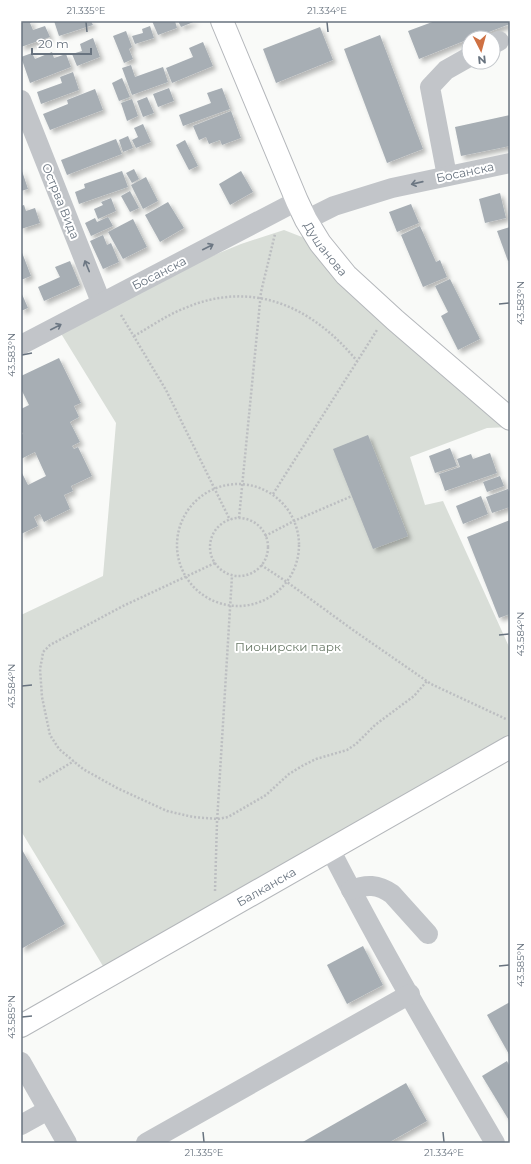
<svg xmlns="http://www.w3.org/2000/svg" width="531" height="1164" font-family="Montserrat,sans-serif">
  <defs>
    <filter id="shadow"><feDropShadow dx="3.5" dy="3.5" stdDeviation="2" flood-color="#0004"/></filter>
  </defs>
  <rect width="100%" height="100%" fill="#f9faf8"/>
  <!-- green -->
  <path fill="#d9ded8" d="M284,230L307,239L510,427L487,428L410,457L425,505L443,501L510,649V747L109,976L21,831V615L103,576L116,423L57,327L110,298L241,244Z"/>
  <!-- building -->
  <g fill="#a7aeb4" filter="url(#shadow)">
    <path d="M21,21H34L30,23L33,30L45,26L50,37L21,47Z"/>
    <path d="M54,21H91L93,25L59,36Z"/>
    <path d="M152,21H175L177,28L158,35Z"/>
    <path d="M178,21H196L181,27Z"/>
    <path d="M435,21H510V24L473,38H469V39L419,59L408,31Z"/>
    <path d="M150,26L154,38L135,44L132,36L143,33L142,29Z"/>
    <path d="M320,27L333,60L276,83L263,49Z"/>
    <path d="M126,31L132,47L129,49L133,59L124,63L113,36Z"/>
    <path d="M380,35L423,149L387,163L344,49Z"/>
    <path d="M93,38L100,57L77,66L72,54L82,51L80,44Z"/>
    <path d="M203,42L213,66L172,83L166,68L193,57L189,48Z"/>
    <path d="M52,52L54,58L66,54L71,67L30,83L21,57L32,53L35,59Z"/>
    <path d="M131,65L135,77L163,67L168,82L132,95L122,68Z"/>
    <path d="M73,72L79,90L41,104L37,92L62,83L60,77Z"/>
    <path d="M122,78L130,97L119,101L112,83Z"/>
    <path d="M169,88L174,101L158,107L153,94Z"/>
    <path d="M222,88L230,109L183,126L179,115L211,103L207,93Z"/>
    <path d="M95,89L103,110L50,130L43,114L68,104L67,100Z"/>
    <path d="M147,97L154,113L143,117L137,101Z"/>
    <path d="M132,99L138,116L127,121L121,103Z"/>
    <path d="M231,111L241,138L222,145L220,140L209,144L206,137L199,140L193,126Z"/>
    <path d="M510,115V146L461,156L455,127Z"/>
    <path d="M143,124L151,142L136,148L132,140L138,137L134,128Z"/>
    <path d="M128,136L133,148L123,152L119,140Z"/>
    <path d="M116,139L122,154L67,175L61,160Z"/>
    <path d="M185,140L198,166L189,170L176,145Z"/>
    <path d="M21,168L28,189L21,191Z"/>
    <path d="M134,169L139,179L132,183L126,173Z"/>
    <path d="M122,171L128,187L79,204L75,192L85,188L84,184Z"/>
    <path d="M241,171L253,192L230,205L219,184Z"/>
    <path d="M146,177L158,201L143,209L131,185Z"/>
    <path d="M130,191L139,208L130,212L121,196Z"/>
    <path d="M500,193L506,218L485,223L479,199Z"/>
    <path d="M111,198L116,211L98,219L94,209L103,205L101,202Z"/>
    <path d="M168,202L184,228L160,242L145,215Z"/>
    <path d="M411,204L419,223L397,232L389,212Z"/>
    <path d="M24,205L26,211L35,208L40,223L21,229V206Z"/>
    <path d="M108,217L113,226L91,236L85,223L95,218L97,222Z"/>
    <path d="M133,219L147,247L123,259L108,232Z"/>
    <path d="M420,226L436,262L440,260L447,277L423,287L401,235Z"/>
    <path d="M510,227V260L508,261L497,231Z"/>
    <path d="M103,235L107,245L111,243L119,262L103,269L90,241Z"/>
    <path d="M21,250L31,276L21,280Z"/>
    <path d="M70,261L80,285L44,301L38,287L60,277L55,267Z"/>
    <path d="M450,279L480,339L458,350L441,316L448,312L435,286Z"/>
    <path d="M21,292L28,308L21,311Z"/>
    <path d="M59,358L81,403L74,406L79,417L70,422L80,442L72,446L74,449L78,447L92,476L71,486L73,491L64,495L70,509L44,522L40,514L34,517L38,526L21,534V471L28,485L46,476L35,452L21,459V435L23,434L21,430V409L29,405L21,389V376Z"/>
    <path d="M368,435L408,536L373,549L333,449Z"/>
    <path d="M450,448L457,466L435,473L429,456Z"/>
    <path d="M490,453L497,473L445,491L439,474L460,467L457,459L471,454L473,459Z"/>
    <path d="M500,476L504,486L487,492L483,482Z"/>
    <path d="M508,489L510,495V507L492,513L486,497Z"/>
    <path d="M481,496L488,514L463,524L456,506Z"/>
    <path d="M510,520V614L499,618L467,537Z"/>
    <path d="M21,848L65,924L21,949Z"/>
    <path d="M363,946L383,985L347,1004L327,965Z"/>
    <path d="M510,1002V1056L487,1015Z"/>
    <path d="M507,1061L510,1067V1122L482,1076Z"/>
    <path d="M406,1083L427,1121L388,1143H301Z"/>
  </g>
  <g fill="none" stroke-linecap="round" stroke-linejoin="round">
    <defs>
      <g id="major">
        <path id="s1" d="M222,21L297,201L306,220L320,243L346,275L395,320L510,419"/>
        <path id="s2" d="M21,1026L510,747"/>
      </g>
    </defs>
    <!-- major casing -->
    <use href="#major" stroke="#b4b7bb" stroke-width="24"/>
    <!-- path -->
    <g stroke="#bcbec1" stroke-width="2.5" stroke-dasharray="2 2" stroke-linecap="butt">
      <path d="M121,315L166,390L230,520"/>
      <path d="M134,336C150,327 167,315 185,308C253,279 313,307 357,361"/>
      <circle cx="238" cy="545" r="61"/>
      <path d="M273,494L377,330"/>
      <path d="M239,518L261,292L275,234"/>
      <circle cx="239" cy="547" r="29"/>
      <path d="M265,536L294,521L352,496"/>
      <path d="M215,563L123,606L50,645L43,652L42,659L40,669L42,697L50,735L59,749L83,769L117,788L167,811L193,817L218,819L228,817L266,795L289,774L302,766L316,759L347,750L356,744L375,725L414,696L427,681"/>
      <path d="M261,565L287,582L353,630L431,684L506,719"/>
      <path d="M39,782L74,761"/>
      <path d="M215,891L217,822L232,576"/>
    </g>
    <!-- minor -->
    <g stroke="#c2c5c9" stroke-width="20">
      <path d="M493,44L499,41"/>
      <path d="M21,100L101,302"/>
      <path d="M447,176L430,87L446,70L469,57"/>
      <path d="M306,220L334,206L392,188L510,163"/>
      <path d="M21,345L297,201"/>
      <path d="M330,849C381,949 438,1046 495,1143"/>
      <path d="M351,890C366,884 378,884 392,894L428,934"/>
      <path d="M21,1062L67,1143"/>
      <path d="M21,1125L48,1110"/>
      <path d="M146,1143L410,994"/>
    </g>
    <!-- major -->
    <use href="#major" stroke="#fff" stroke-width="22"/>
  </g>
  <!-- one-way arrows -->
  <defs><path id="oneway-shaft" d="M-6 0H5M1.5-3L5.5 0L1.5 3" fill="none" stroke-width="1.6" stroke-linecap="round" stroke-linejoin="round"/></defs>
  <g stroke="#6c7783">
    <use href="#oneway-shaft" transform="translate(417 183) rotate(167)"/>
    <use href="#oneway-shaft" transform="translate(208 247) rotate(-27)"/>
    <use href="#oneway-shaft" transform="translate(87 266) rotate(-112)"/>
    <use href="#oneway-shaft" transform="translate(56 327) rotate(-27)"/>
  </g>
  <!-- ticks -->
  <path fill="none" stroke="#68737f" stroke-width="1.5" d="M86,22L87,32M327,22L328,32M499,304L509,303M22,355L32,353M499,635L509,634M22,686L32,685M499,966L509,965M22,1017L32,1016M203,1132L204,1142M443,1132L444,1142"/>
  <g text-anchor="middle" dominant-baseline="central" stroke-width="4" stroke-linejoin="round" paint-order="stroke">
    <!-- street labels -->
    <g font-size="12" fill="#68737f" stroke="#fff">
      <text transform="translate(465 172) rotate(-12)">Босанска</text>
      <text transform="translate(61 201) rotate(68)">Острва Вида</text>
      <text stroke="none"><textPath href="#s1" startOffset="251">Душанова</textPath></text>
      <text transform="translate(159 273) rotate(-27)">Босанска</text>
      <text stroke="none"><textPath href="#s2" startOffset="282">Балканска</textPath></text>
    </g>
    <!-- park labels -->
    <g font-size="12" fill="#687866" stroke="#fff">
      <text x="288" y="646">Пионирски парк</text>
    </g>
  </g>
  <!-- border -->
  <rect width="531" height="1164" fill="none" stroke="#ffffff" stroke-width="44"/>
  <!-- north arrow -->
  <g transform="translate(481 50) rotate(174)"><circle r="19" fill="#ffffff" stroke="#c3c7cc"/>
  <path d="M0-3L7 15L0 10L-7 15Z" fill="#cf7143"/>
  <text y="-6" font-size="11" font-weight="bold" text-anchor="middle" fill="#68737f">N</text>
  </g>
  <!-- scale -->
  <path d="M32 48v6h59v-6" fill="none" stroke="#68737f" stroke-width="2"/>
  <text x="38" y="48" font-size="12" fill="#68737f" stroke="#ffffff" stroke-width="3" paint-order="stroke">20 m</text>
  <rect x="22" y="22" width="487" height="1120" fill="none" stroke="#68737f" stroke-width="1.5"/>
  <g font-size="10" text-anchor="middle" fill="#68737f">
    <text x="86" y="14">21.335°E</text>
    <text x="327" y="14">21.334°E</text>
    <text transform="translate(520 303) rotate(-90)" y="4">43.583°N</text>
    <text transform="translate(11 355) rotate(-90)" y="4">43.583°N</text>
    <text transform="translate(520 634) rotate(-90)" y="4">43.584°N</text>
    <text transform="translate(11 686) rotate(-90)" y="4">43.584°N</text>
    <text transform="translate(520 965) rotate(-90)" y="4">43.585°N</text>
    <text transform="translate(11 1017) rotate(-90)" y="4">43.585°N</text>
    <text x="204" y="1156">21.335°E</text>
    <text x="444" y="1156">21.334°E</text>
  </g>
</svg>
